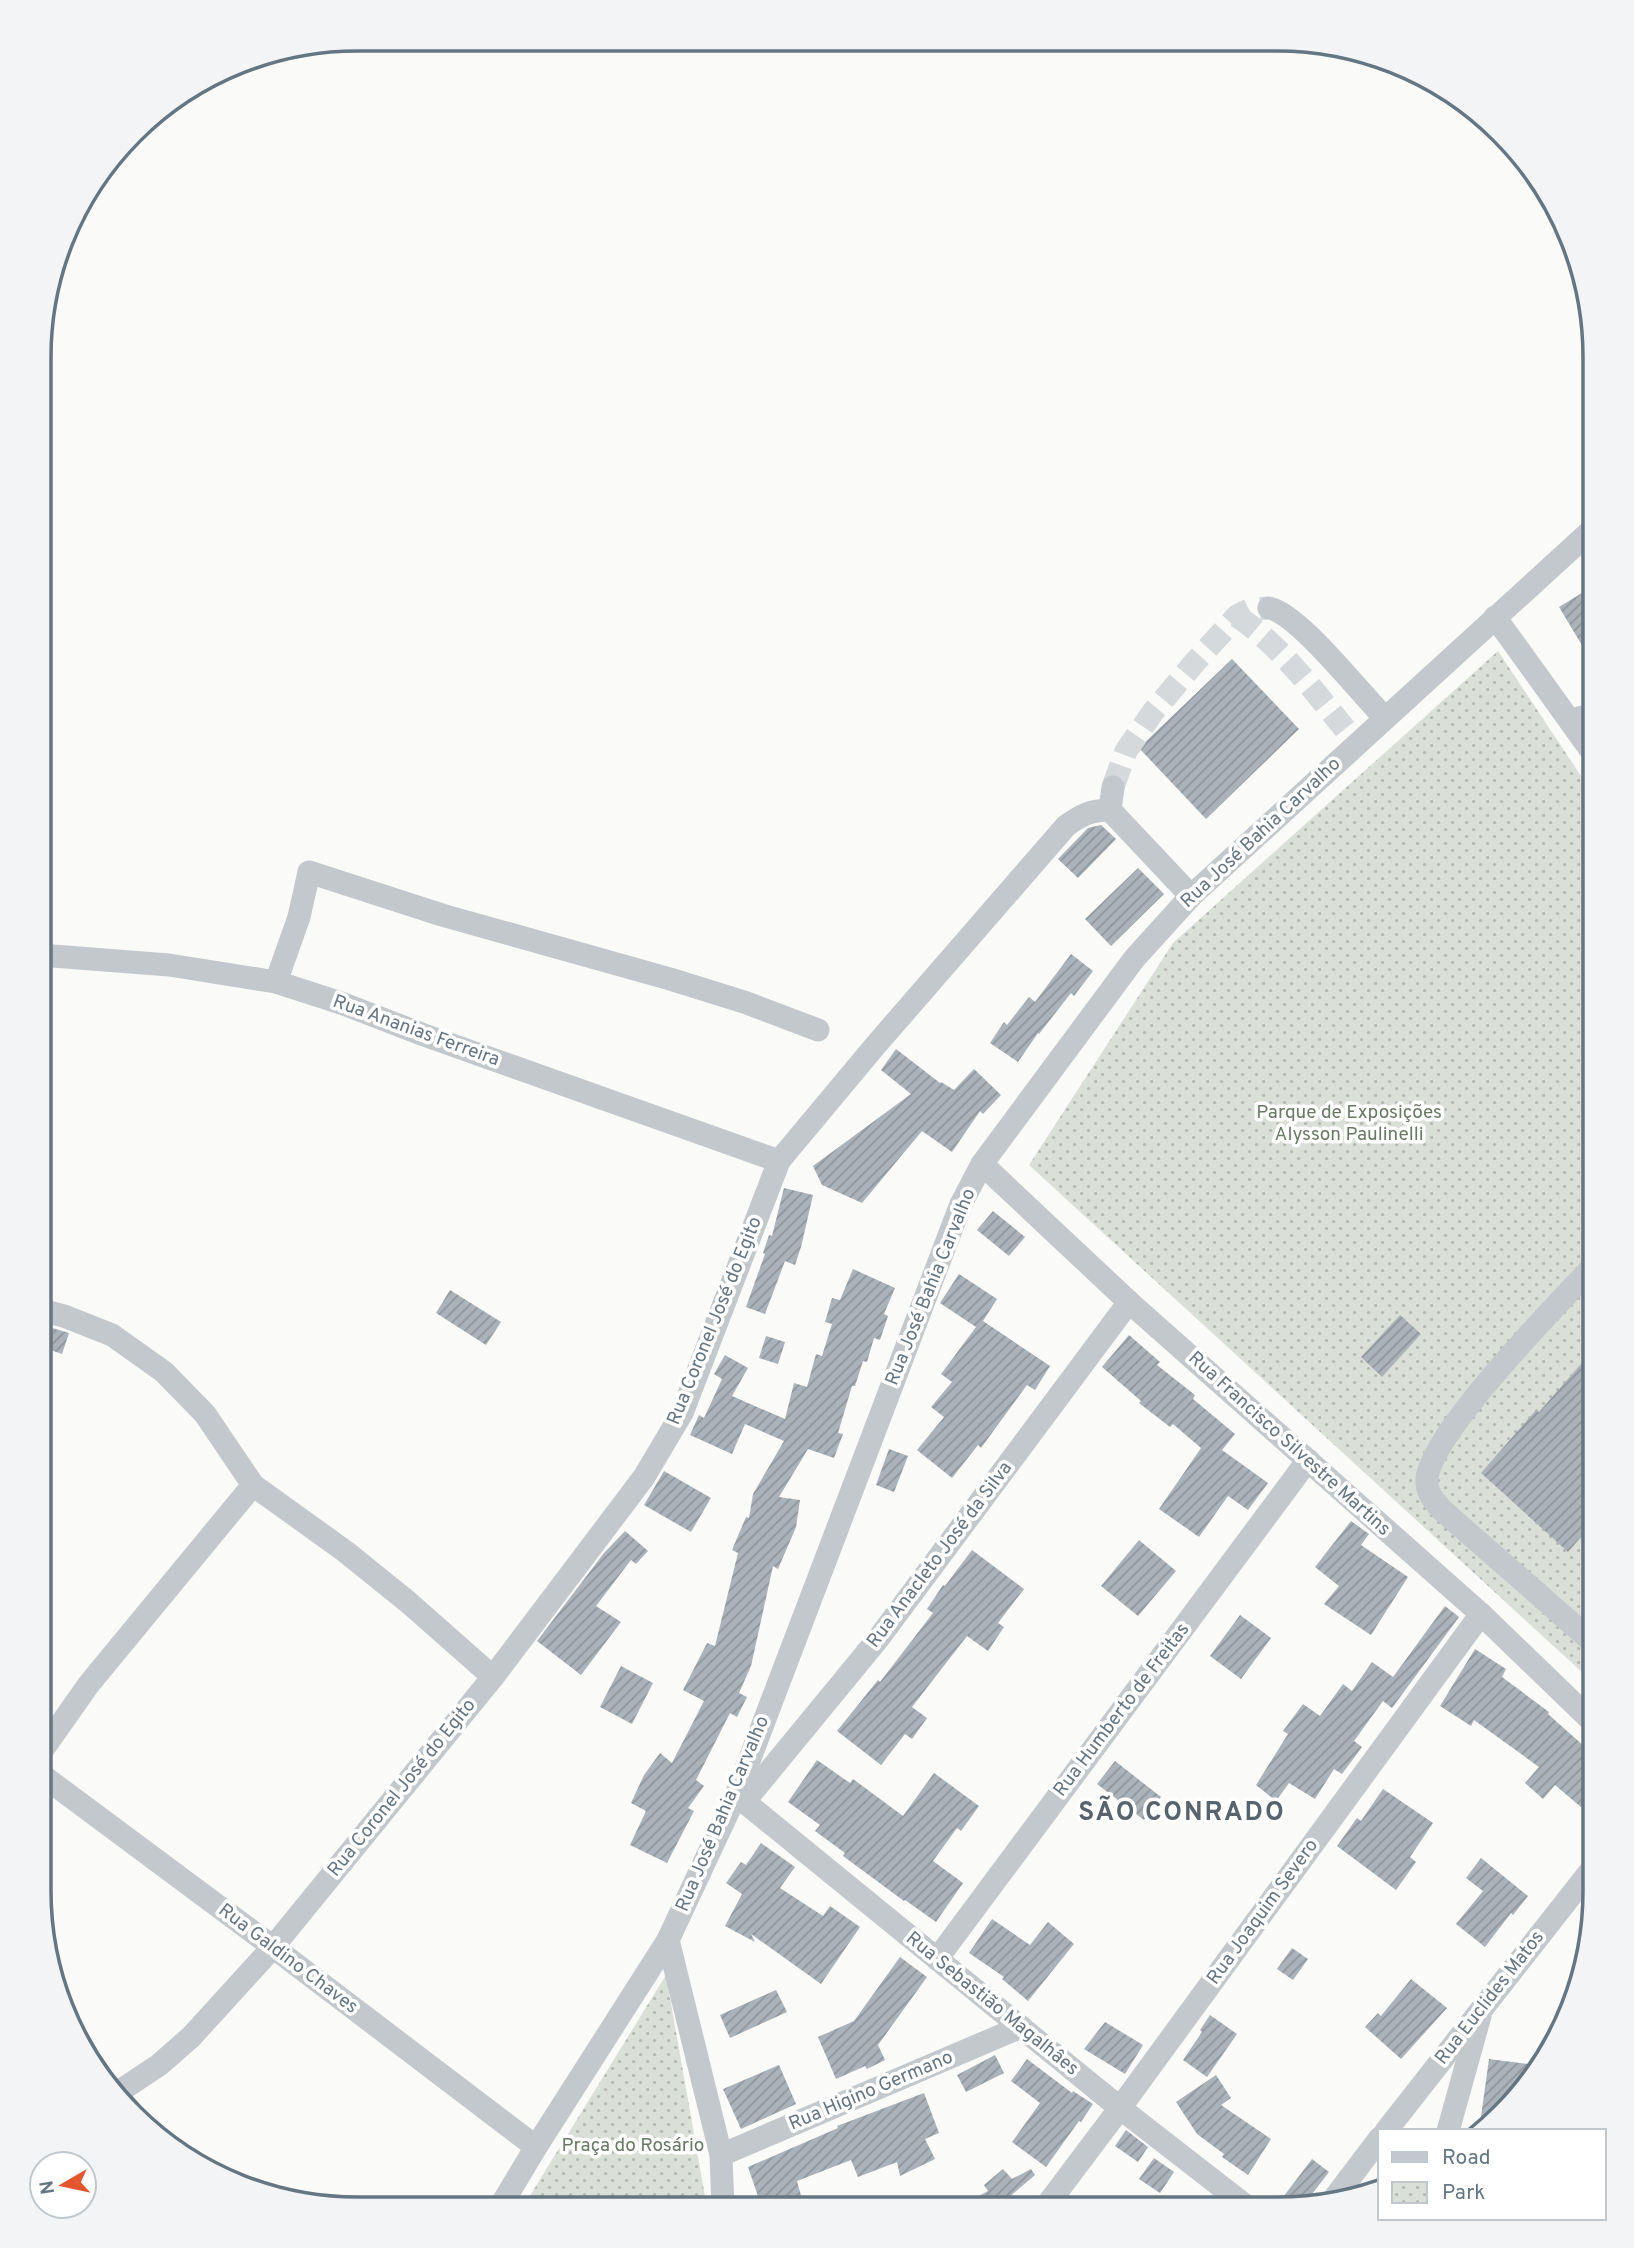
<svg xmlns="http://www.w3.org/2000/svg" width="1634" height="2248" font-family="Overpass,sans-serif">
  <defs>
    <pattern id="park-dots" width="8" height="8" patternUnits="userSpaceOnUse" patternTransform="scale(1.75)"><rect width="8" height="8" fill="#dadfd7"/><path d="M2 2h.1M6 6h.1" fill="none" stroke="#b4b9b4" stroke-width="1.8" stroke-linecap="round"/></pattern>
    <pattern id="building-hatch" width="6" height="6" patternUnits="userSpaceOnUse" patternTransform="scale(1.75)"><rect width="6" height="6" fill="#aab3b9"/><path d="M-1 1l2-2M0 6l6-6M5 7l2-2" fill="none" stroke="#8e969c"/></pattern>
  </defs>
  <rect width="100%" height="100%" fill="#fafaf8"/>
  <!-- park -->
  <g fill="url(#park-dots)">
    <path d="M1498,651L1595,797V1684L1029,1165L1173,943Z"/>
    <path d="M666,1975L707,2208L523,2207Z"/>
  </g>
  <!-- building -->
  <g fill="url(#building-hatch)">
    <path d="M1595,585V667L1559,607Z"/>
    <path d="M1232,659L1299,729L1206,819L1139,748Z"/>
    <path d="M1101,825L1116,839L1078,878L1058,859L1088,828Z"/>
    <path d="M1138,868L1164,894L1111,946L1085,919Z"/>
    <path d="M1071,954L1093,971L1074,996L1071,993L1039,1034L1038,1033L1018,1062L990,1043L1004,1022L1007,1025L1029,997L1035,1002Z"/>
    <path d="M896,1049L940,1083L941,1082L954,1090L974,1069L1001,1095L983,1114L980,1111L952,1152L922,1131L862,1203L822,1185L813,1166L911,1094L881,1070Z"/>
    <path d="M784,1188L813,1195L801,1247L795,1265L785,1261L765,1314L746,1307L765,1254L763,1253L769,1235L772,1236Z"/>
    <path d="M993,1211L1025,1237L1009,1256L977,1230Z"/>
    <path d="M853,1269L895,1288L884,1314L888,1316L880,1340L874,1338L867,1362L863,1361L855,1386H852L838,1433L843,1434L834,1458L808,1449L779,1497L800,1500L796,1527L778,1569L773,1566L751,1666L739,1693L747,1697L737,1717L730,1713L696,1780L704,1786L688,1808L694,1811L667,1863L630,1845L646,1811L631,1803L644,1775L660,1753L672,1763L704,1701L683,1690L707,1643L715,1646L738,1553L732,1550L746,1517L749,1518L753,1494L784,1441L745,1424L732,1454L690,1435L699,1415L704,1418L722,1379L714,1374L725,1355L748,1368L732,1396L785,1419L794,1383L807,1387L816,1354L822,1356L832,1324L825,1322L832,1298L840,1300Z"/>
    <path d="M959,1274L997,1299L983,1321L1050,1366L1035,1390L1027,1385L981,1448L978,1445L952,1478L917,1450L944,1417L931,1407L952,1382L941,1374L976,1327L940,1303Z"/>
    <path d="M450,1290L501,1322L486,1345L436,1313Z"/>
    <path d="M1400,1315L1421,1334L1382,1377L1361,1357Z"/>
    <path d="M39,1324L69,1333L62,1354L39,1346Z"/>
    <path d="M1129,1335L1160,1362L1157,1365L1195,1395L1193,1399L1235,1434L1222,1450L1268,1483L1248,1510L1228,1496L1199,1537L1159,1509L1201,1448L1173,1424L1170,1427L1139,1403L1141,1401L1102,1367Z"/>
    <path d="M766,1336L785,1342L778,1364L759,1358Z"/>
    <path d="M1595,1348V1521L1568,1552L1481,1473L1536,1410L1539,1412Z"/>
    <path d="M889,1449L908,1456L894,1492L876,1485Z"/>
    <path d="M664,1471L711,1498L691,1532L644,1505Z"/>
    <path d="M1351,1521L1369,1534L1361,1545L1408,1577L1371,1635L1324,1604L1339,1586L1315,1567Z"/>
    <path d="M625,1531L648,1551L636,1564L631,1560L596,1606L621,1622L581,1675L537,1641L604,1553Z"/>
    <path d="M1139,1540L1176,1571L1138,1616L1101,1586Z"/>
    <path d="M972,1550L1024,1589L998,1623L1004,1627L988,1651L967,1636L912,1707L927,1718L912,1739L905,1734L881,1765L837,1731L878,1680L880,1682L933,1613L927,1609L943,1585L945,1586Z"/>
    <path d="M1445,1606L1459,1617L1392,1708L1383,1701L1354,1741L1362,1747L1342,1774L1334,1769L1315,1799L1289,1783L1276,1801L1256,1785L1288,1734L1283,1731L1303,1704L1320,1716L1343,1684L1352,1691L1372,1662L1393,1677Z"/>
    <path d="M1240,1615L1271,1638L1241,1679L1210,1656Z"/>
    <path d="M1475,1649L1506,1669L1502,1677L1549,1712L1548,1714L1595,1756V1819L1555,1785L1543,1799L1525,1783L1539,1767L1474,1720L1471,1726L1440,1706Z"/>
    <path d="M621,1666L653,1683L632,1724L600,1707Z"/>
    <path d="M817,1760L850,1783L853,1779L903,1816L934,1773L979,1806L961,1831L957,1828L933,1861L963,1883L936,1922L905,1900L904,1901L843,1856L845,1853L815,1831L820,1825L788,1802Z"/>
    <path d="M1115,1761L1161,1797L1144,1820L1097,1784Z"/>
    <path d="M1383,1789L1433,1823L1410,1857L1416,1862L1396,1890L1337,1846L1357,1818L1361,1821Z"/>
    <path d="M761,1843L795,1867L780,1888L823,1916L830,1906L860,1927L821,1984L751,1934L755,1942L725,1926L742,1894L726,1883L741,1862L746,1865Z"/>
    <path d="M1481,1858L1528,1896L1513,1915L1511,1913L1485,1947L1456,1924L1483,1891L1466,1878Z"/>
    <path d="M992,1919L1030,1945L1048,1922L1074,1944L1028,2001L1002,1979L1004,1977L969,1953Z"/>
    <path d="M1292,1948L1308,1959L1293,1980L1277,1969Z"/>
    <path d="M900,1957L927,1977L878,2045L885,2060L867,2069L865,2066L836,2079L818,2037L854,2021Z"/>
    <path d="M1411,1979L1447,2008L1401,2059L1365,2027L1378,2013L1381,2016Z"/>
    <path d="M776,1990L787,2012L730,2038L720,2015Z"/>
    <path d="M1210,2015L1237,2034L1207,2077L1183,2060L1202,2032L1200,2030Z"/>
    <path d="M1105,2022L1143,2045L1125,2074L1084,2049Z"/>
    <path d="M995,2055L1004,2073L966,2092L957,2075Z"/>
    <path d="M1027,2059L1072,2093L1073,2091L1093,2104L1081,2122L1079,2121L1046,2167L1012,2142L1040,2103L1011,2081Z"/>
    <path d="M1489,2059L1543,2066L1487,2130L1479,2131Z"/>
    <path d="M779,2065L796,2104L741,2129L723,2089Z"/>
    <path d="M1216,2075L1231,2098L1221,2105L1271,2139L1248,2175L1222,2157L1224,2154L1197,2134L1176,2102Z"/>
    <path d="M924,2093L939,2133L925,2139L935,2159L900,2176L897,2162L858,2177L851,2160L797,2181L802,2199L773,2208H762L748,2167L838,2128L837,2126Z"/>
    <path d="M1126,2130L1148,2147L1138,2162L1115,2146Z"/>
    <path d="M1154,2158L1174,2172L1160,2193L1139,2179Z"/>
    <path d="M1312,2159L1329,2172L1305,2203L1274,2209Z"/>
    <path d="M1003,2169L1012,2179L1031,2169L1035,2175L995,2209H954L988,2191L984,2185Z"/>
  </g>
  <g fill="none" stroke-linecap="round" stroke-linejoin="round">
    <!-- minor-tunnel -->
    <g stroke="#d5d9db" stroke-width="23" stroke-dasharray="23 11" stroke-linecap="butt">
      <path d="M1237,616C1280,645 1312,689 1345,729"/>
      <path d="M1113,787L1126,751L1153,712L1196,661L1237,616L1251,609L1269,608"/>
    </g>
    <!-- minor -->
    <g stroke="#c3c8cc" stroke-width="23">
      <path d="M1269,608C1298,613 1361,694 1385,718"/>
      <path d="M1495,617L1595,756"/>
      <path d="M1571,720L1595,714"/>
      <path d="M1110,810L1113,787"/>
      <path d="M40,955L169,965L276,982L341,1003L424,1035L779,1161"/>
      <path d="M276,982L299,917L309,872L442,915L670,979L744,1002L818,1030"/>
      <path d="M982,1164L1129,1302L1481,1614L1595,1724"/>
      <path d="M40,1310L64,1316L112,1335L164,1372L205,1414L253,1485L346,1552L408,1602L493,1677"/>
      <path d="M1595,1644L1442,1510C1435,1502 1427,1494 1427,1482C1424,1439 1562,1300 1595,1264"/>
      <path d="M39,1755L89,1684L253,1485"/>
      <path d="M39,1773L273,1947L536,2147"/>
      <path d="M736,1795L1120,2108L1250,2209"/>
      <path d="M744,1802L878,1639L1129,1302"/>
      <path d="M668,1940L721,2155L723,2208"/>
      <path d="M937,1959L1308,1460"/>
      <path d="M114,2095L159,2065L191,2037L273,1947L493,1677L644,1477L682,1413L779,1161L875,1046L1066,826C1081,815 1091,810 1110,810L1191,896"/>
      <path d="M1386,2131L1595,1865"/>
      <path d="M1448,2131L1480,2016"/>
      <path d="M721,2155L1021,2027"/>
      <path d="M1336,2196L1380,2138"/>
      <path d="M500,2207L536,2147L668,1940L736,1795L961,1204L982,1164L1134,959L1191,896L1595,527"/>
      <path d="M1044,2209L1120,2108L1481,1614"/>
    </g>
  </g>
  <g text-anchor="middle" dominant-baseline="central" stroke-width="7" stroke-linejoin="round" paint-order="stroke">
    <!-- street labels -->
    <g font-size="19" fill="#657683" stroke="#fff">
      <text transform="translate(1261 833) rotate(-43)">Rua José Bahia Carvalho</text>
      <text transform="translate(416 1031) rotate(20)">Rua Ananias Ferreira</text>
      <text transform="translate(931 1287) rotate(-68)">Rua José Bahia Carvalho</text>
      <text transform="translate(715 1321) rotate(-68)">Rua Coronel José do Egito</text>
      <text transform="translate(1289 1444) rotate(42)">Rua Francisco Silvestre Martins</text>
      <text transform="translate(940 1555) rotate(-53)">Rua Anacleto José da Silva</text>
      <text transform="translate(1122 1710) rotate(-53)">Rua Humberto de Freitas</text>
      <text transform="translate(402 1788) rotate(-51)">Rua Coronel José do Egito</text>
      <text transform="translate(723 1814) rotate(-67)">Rua José Bahia Carvalho</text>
      <text transform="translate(1263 1912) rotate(-54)">Rua Joaquim Severo</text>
      <text transform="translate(288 1959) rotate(37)">Rua Galdino Chaves</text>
      <text transform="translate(1490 1998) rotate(-52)">Rua Euclides Matos</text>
      <text transform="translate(992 2004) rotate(39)">Rua Sebastião Magalhâes</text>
      <text transform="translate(871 2091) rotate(-23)">Rua Higino Germano</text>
    </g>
    <!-- park labels -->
    <g font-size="19" fill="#687a64" stroke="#fff">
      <text x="1349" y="1113">Parque de Exposições<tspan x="1349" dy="22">Alysson Paulinelli</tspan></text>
      <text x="633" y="2146">Praça do Rosário</text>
    </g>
    <!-- district labels -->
    <g font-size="26" font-weight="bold" letter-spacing="2" fill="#57646e" stroke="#fff">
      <text x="1182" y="1813">SÃO CONRADO</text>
    </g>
  </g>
  <!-- crop -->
  <path d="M0 0H1634V2248H0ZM357 51H1277A306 306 0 0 1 1583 357V1891A306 306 0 0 1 1277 2197H357A306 306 0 0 1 51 1891V357A306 306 0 0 1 357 51Z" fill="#f3f4f5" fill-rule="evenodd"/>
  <path fill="none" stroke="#657683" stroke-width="3.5" d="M357 51H1277A306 306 0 0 1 1583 357V1891A306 306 0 0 1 1277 2197H357A306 306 0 0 1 51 1891V357A306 306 0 0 1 357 51Z"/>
  <!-- legend -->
  <rect x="1378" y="2129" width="228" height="91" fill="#ffffff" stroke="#c1c8cd" stroke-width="2"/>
  <rect x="1392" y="2152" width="35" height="10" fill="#c3c8cc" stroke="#c1c8cd" stroke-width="2"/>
  <text x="1442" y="2164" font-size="21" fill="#657683">Road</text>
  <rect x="1392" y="2182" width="35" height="21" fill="url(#park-dots)" stroke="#c1c8cd" stroke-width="2"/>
  <text x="1442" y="2199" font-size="21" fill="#657683">Park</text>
  <!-- north arrow -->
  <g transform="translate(63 2185) rotate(261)"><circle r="33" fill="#ffffff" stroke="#c1c8cd" stroke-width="2"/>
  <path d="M0-5L12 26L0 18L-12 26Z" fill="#e4572e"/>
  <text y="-10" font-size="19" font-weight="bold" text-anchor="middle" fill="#657683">N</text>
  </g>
</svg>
